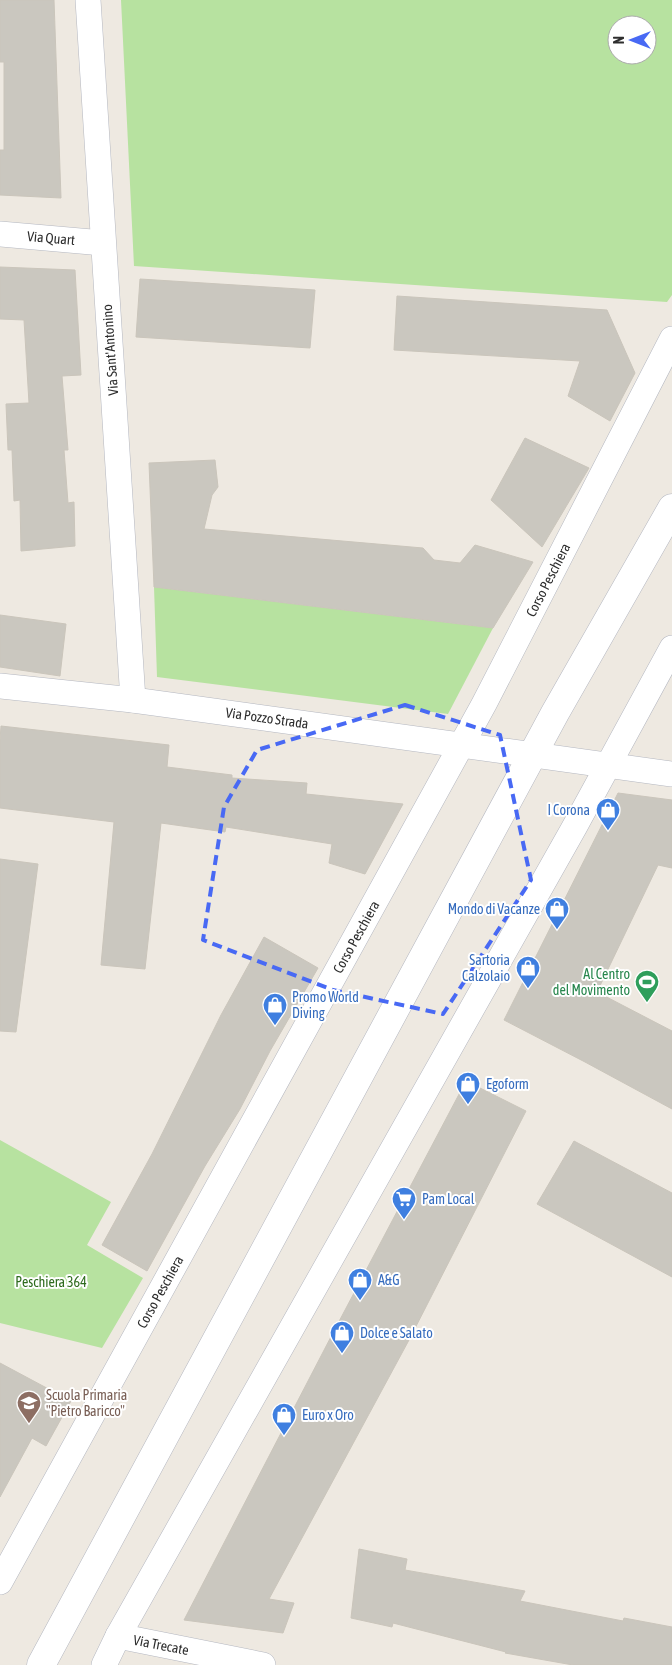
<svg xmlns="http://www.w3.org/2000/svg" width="672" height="1665" font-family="'Asap Condensed',sans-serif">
  <rect width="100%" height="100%" fill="#eee9e1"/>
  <!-- green -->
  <g fill="#b7e2a0" fill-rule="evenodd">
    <path d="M121,0H672V295L667,302L134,266ZM617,25H647V55H617Z"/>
    <path d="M154,587L493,628L448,714L157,677Z"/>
    <path d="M0,1140L111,1202L87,1245L143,1278L102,1348L0,1323Z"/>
  </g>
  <!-- building -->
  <g fill="#cac7bf" stroke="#cac5bb">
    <path d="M0,0H54L61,198L0,195V150H4V62H0Z"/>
    <path d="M0,267L75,270L81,375L62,376L68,450H64L68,503L74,502L75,546L21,551L20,500L14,501L12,450H8L6,404L29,403L24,320L0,319Z"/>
    <path d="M140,279L315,290L310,348L136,337Z"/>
    <path d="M397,296L607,310L635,373L610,421L568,396L580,361L394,350Z"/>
    <path d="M525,438L589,468L542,547L491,500Z"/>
    <path d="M215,460L218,487L212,495L204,529L423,548L434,560L460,563L475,545L533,562L493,628L154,587L149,463Z"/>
    <path d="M0,615L66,624L60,676L0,667Z"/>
    <path d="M1,726L169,745L167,767L232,775V778L307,783L306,794L403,804L365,874L329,863L332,844L226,827L225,832L161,823L145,969L101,965L114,822L0,808V740Z"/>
    <path d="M618,793L672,800V868L658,865L597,992L672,1031V1109L585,1062L504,1020Z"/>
    <path d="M0,859L38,864L16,1032L0,1031Z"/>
    <path d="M264,937L318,968L270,1051L240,1109L205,1166L147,1271L102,1245L152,1154L221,1015Z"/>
    <path d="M466,1081L526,1111L409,1340L269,1599L294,1603L283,1633L184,1620L335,1329Z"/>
    <path d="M574,1141L672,1193V1277L537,1204Z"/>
    <path d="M0,1363L71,1401L46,1446L32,1438L0,1497Z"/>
    <path d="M359,1549L407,1559L405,1570L525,1591L520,1601L623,1621L624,1618L672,1627V1665H573L505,1653L506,1652L393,1623L392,1627L351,1618Z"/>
  </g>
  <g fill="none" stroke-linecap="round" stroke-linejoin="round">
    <defs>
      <g id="minor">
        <path d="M88,0L133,700"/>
        <path d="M0,234L103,243"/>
        <path d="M0,686L133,700L672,774"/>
        <path d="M0,1582L484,704L672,339"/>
        <path d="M118,1636L263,1665"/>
        <path d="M104,1665L118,1636L575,826L672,648"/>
      </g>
      <path id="secondary" d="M41,1665L555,713L672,508"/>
    </defs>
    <!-- minor casing -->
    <use href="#minor" stroke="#b4b7c0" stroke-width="26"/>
    <!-- secondary casing -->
    <use href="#secondary" stroke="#b4b7c0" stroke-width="29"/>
    <!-- minor -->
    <use href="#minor" stroke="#fff" stroke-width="25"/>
    <!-- secondary -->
    <use href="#secondary" stroke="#fff" stroke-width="28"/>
  </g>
  <!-- marked area -->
  <path fill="none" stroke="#4869f4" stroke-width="4" stroke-dasharray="10 6" stroke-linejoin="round" d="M405,705L500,735L531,880L443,1014L333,990L203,940L224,807L257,750Z"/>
  <!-- icons -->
  <defs>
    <symbol id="shop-pin" viewBox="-11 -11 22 30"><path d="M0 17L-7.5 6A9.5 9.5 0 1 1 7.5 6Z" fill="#3f7fe0" stroke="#fff"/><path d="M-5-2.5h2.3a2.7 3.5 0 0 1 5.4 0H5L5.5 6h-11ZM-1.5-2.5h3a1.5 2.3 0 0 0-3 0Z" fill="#fff"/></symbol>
    <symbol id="stadium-pin" viewBox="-11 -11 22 30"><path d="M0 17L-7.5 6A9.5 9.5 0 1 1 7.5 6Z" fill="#2e9e5b" stroke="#fff"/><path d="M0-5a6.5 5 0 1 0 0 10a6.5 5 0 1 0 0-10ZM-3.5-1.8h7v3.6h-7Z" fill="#fff"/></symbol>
    <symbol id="supermarket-pin" viewBox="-11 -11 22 30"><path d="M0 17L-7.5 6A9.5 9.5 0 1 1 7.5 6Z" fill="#3f7fe0" stroke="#fff"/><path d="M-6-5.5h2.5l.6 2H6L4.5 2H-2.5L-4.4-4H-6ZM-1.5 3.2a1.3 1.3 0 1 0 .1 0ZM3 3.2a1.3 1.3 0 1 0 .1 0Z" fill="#fff"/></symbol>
    <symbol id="school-pin" viewBox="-11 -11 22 30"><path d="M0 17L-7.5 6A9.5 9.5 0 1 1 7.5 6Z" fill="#8d6e63" stroke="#fff"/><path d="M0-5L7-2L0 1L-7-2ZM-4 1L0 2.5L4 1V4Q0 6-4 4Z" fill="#fff"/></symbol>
  </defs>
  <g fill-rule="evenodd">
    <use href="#shop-pin" x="594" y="796" width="28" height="38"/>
    <use href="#shop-pin" x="543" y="895" width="28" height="38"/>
    <use href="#shop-pin" x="514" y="954" width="28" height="38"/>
    <use href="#stadium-pin" x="633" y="968" width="28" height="38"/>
    <use href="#shop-pin" x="261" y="991" width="28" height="38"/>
    <use href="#shop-pin" x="454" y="1070" width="28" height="38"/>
    <use href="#supermarket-pin" x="390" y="1185" width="28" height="38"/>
    <use href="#shop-pin" x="346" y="1266" width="28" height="38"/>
    <use href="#shop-pin" x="328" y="1319" width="28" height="38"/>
    <use href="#school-pin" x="15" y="1389" width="28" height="38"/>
    <use href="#shop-pin" x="270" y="1401" width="28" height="38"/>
  </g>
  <g text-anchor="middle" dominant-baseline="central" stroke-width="4" stroke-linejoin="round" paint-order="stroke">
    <!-- street labels -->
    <g font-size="14" fill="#2e2e2e" stroke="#fff">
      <text transform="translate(51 238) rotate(5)">Via Quart</text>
      <text transform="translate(110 350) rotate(-94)">Via Sant'Antonino</text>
      <text transform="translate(548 580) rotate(-63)">Corso Peschiera</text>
      <text transform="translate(267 718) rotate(8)">Via Pozzo Strada</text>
      <text transform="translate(356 937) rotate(-61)">Corso Peschiera</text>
      <text transform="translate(160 1292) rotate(-61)">Corso Peschiera</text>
      <text transform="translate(161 1645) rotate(11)">Via Trecate</text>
    </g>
    <!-- shop labels -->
    <g font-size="14" fill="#366cbe" stroke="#fff" text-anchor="start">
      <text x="590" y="810" text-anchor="end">I Corona</text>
      <text x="540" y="909" text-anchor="end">Mondo di Vacanze</text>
      <text x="510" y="960" text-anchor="end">Sartoria<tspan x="510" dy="16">Calzolaio</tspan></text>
      <text x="292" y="997">Promo World<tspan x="292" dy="16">Diving</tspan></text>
      <text x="486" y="1084">Egoform</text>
      <text x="422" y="1199">Pam Local</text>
      <text x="378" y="1280">A&amp;G</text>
      <text x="360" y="1333">Dolce e Salato</text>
      <text x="302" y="1415">Euro x Oro</text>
    </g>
    <!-- leisure labels -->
    <g font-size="14" fill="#27864d" stroke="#fff" text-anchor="end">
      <text x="630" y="974">Al Centro<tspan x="630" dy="16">del Movimento</tspan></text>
    </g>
    <!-- park labels -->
    <g font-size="14" fill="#2e6b1e" stroke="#fff">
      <text x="51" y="1282">Peschiera 364</text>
    </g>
    <!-- education labels -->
    <g font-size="14" fill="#785e54" stroke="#fff" text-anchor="start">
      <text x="46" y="1395">Scuola Primaria<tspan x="46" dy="16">"Pietro Baricco"</tspan></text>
    </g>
  </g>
  <!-- north arrow -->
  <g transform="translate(632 40) rotate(270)"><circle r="24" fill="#ffffff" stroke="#ababab"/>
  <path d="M0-4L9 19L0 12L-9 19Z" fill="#4869f4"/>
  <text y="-8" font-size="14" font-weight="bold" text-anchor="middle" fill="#2e2e2e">N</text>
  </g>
</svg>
